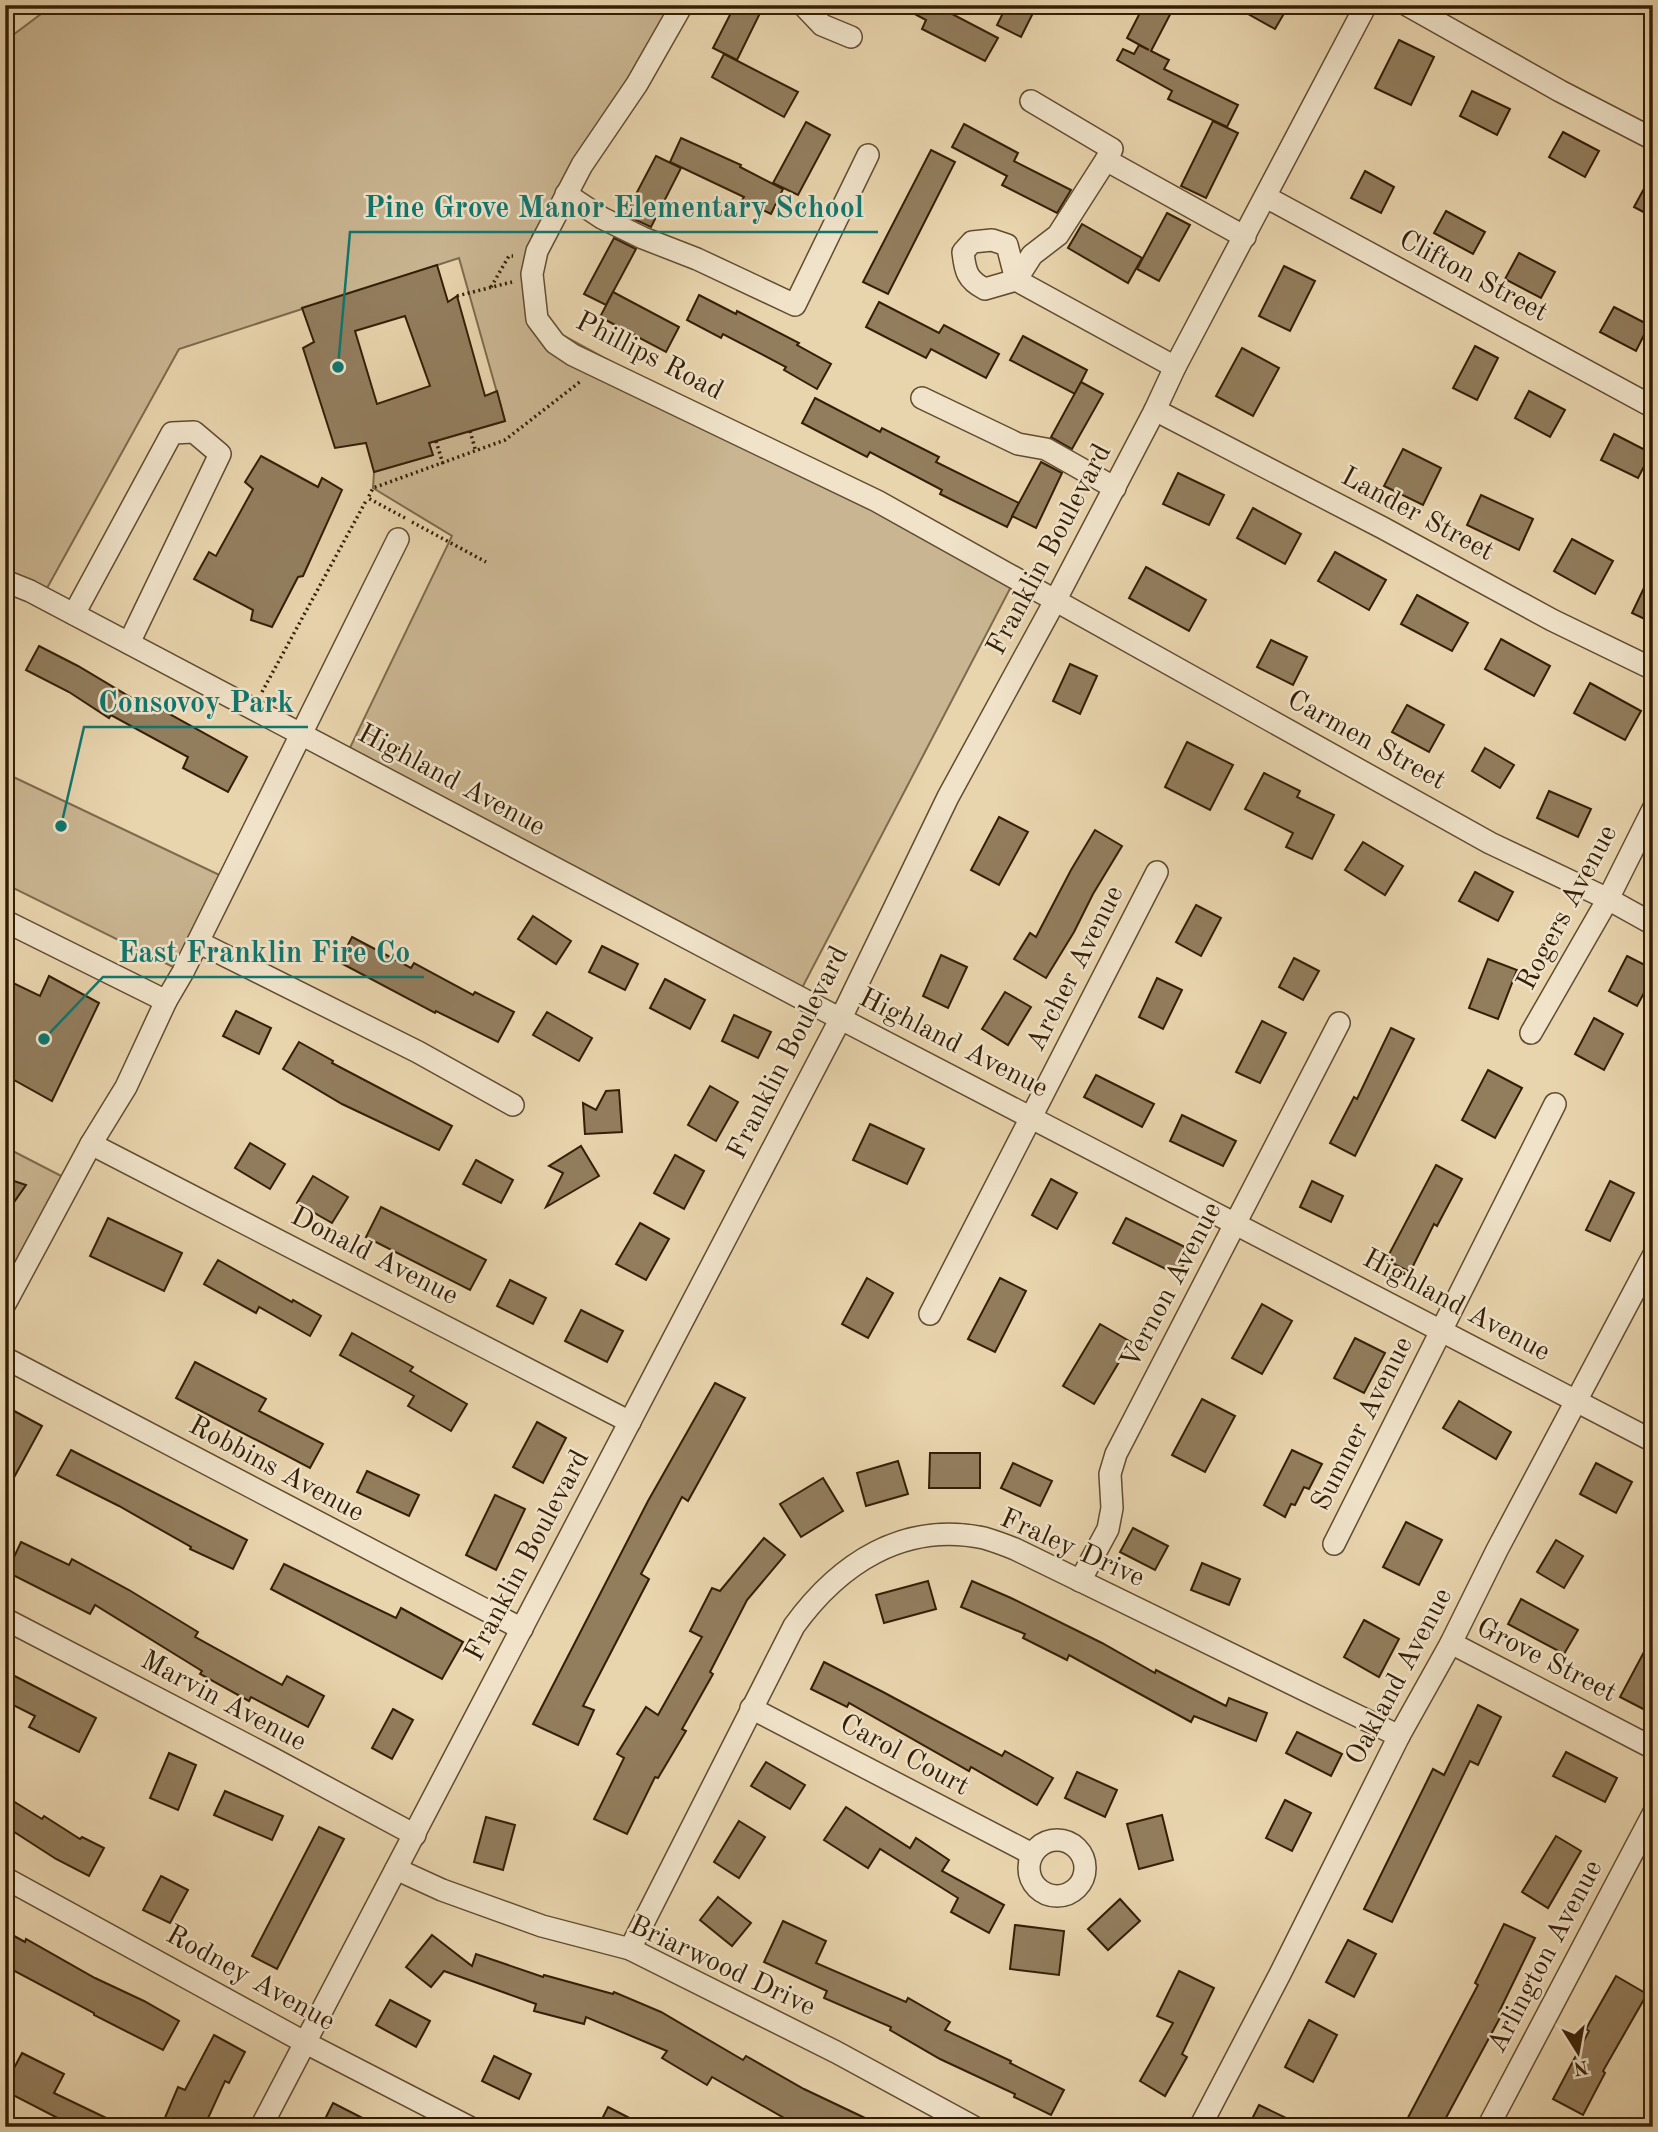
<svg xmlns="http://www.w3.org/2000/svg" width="1658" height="2132" font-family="'Old Standard TT',serif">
  <rect width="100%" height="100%" fill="#e8d4ad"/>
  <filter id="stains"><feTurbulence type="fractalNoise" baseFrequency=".00286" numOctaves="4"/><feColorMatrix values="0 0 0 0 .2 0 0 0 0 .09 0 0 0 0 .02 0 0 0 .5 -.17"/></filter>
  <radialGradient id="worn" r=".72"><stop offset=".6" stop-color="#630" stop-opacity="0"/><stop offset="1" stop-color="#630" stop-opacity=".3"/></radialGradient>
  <!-- green -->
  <g fill="#c9b591" stroke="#7e6a4c" stroke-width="2">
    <path d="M53,5H675L532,236L542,324L1014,581L801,990L346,756L452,536L373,488L374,472L432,455L429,443L505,421L459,258L179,349L41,599L5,584V41Z"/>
    <path d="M5,773L230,880L183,972L5,884Z"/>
    <path d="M5,1147L71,1181L5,1304Z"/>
  </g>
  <!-- building -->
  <g fill="#927d5d" stroke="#341e06" stroke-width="2" fill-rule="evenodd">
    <path d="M735,5H764L737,60L713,48Z"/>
    <path d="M898,5H935L998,38L985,61L922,29L926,20Z"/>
    <path d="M1007,5H1037L1021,37L997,25Z"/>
    <path d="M1144,5H1175L1151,51L1169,60L1164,69L1238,105L1227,127L1168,99L1172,91L1117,60L1123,49L1134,54L1139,45L1149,50L1127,38Z"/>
    <path d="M1232,5H1289L1275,29Z"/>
    <path d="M1399,40L1434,57L1411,105L1375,88Z"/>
    <path d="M724,54L798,92L784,117L712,77Z"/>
    <path d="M1472,91L1510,109L1497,135L1460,116Z"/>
    <path d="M1213,121L1238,133L1206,198L1181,186Z"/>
    <path d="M806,122L830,135L798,195L773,183Z"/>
    <path d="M964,124L1018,153L1014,161L1071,190L1057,213L1002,185L1007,176L952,147Z"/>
    <path d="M1563,132L1599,151L1585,177L1549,157Z"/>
    <path d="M681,138L741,165L740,167L783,189L771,214L742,200L744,197L670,162Z"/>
    <path d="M931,150L955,162L888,294L863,282Z"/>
    <path d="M656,156L681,168L651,227L625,215Z"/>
    <path d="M1365,171L1394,187L1381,213L1351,198Z"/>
    <path d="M1653,172V217L1634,207Z"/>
    <path d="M1446,211L1485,232L1473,254L1434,233Z"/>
    <path d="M1167,213L1190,225L1159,281L1137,269Z"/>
    <path d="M1082,224L1142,258L1128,283L1068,248Z"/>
    <path d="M614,238L636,249L606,305L584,294Z"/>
    <path d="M1519,253L1555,272L1541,298L1505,279Z"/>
    <path d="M437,265L448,302L457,296L485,396L497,391L505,421L429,443L433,455L374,472L366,443L335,448L303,348L314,342L302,308ZM405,316L430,386L377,404L355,331Z"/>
    <path d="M1284,266L1315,281L1290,331L1259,316Z"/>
    <path d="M613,292L679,327L666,352L600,317Z"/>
    <path d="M699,295L736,314L737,311L799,343L797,345L831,364L817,389L784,370L786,367L723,334L721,338L687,320Z"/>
    <path d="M879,302L939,333L944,325L999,354L986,378L931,349L926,358L866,327Z"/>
    <path d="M1614,307L1649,325L1636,351L1600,332Z"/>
    <path d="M1023,336L1087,370L1075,394L1010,360Z"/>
    <path d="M1475,346L1498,358L1477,400L1453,388Z"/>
    <path d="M1242,348L1279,368L1253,416L1216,396Z"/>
    <path d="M1081,382L1103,394L1072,449L1051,437Z"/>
    <path d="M1529,391L1565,410L1550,437L1515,418Z"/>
    <path d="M815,398L880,432L882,428L939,457L936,462L1019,503L1007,527L940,494L942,490L870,452L867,457L802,423Z"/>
    <path d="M1614,434L1651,453L1638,478L1601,460Z"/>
    <path d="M1403,449L1441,468L1423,505L1384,486Z"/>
    <path d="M261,456L318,487L322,478L342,490L303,576L298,577L272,627L251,620L253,610L194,579L209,552L216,556L253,489L245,482Z"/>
    <path d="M1041,462L1062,473L1036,528L1012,516Z"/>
    <path d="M1178,473L1224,495L1209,525L1163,504Z"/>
    <path d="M1481,495L1533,519L1519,550L1467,525Z"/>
    <path d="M1253,508L1301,534L1285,564L1237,538Z"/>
    <path d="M1572,539L1613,561L1595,594L1554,571Z"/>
    <path d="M1335,552L1386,580L1369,610L1318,581Z"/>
    <path d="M1146,567L1206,600L1189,631L1129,598Z"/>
    <path d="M1653,569V623L1632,613Z"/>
    <path d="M1417,595L1468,623L1452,651L1401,624Z"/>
    <path d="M1501,639L1550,666L1534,696L1485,669Z"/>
    <path d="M1271,640L1307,657L1293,685L1257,667Z"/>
    <path d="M39,646L78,666L142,704L144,700L247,757L228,792L183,768L188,757L111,715L109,718L69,692L26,670Z"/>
    <path d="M1070,664L1097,676L1080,714L1053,701Z"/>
    <path d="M1590,683L1641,711L1625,740L1574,713Z"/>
    <path d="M1407,705L1444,725L1429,752L1392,732Z"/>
    <path d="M1187,742L1233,765L1210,810L1165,787Z"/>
    <path d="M1485,748L1514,765L1500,788L1472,771Z"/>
    <path d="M1264,773L1300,791L1297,797L1334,815L1312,859L1286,847L1293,833L1245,809Z"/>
    <path d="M1549,791L1591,809L1578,837L1537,818Z"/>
    <path d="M999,817L1028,832L999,885L971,870Z"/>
    <path d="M1095,830L1122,846L1093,894L1074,932L1046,978L1014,959L1030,933L1036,937L1071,870Z"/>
    <path d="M1363,842L1403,866L1385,895L1345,870Z"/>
    <path d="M1475,872L1513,892L1498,921L1459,901Z"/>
    <path d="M1196,905L1221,918L1201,956L1176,942Z"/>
    <path d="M533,916L571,941L556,964L518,939Z"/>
    <path d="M352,937L411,968L414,963L473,995L475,992L514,1012L498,1042L436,1011L435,1013L339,962Z"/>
    <path d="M602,946L638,964L625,990L589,972Z"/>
    <path d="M941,955L967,967L948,1008L923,996Z"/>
    <path d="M1627,956L1653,969V976L1637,1006L1609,991Z"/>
    <path d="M1294,958L1319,971L1303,1000L1279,987Z"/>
    <path d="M1488,959L1517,970L1498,1019L1469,1008Z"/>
    <path d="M49,976L99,1003L52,1101L5,1075V979L40,996Z"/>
    <path d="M1157,978L1182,990L1163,1029L1139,1017Z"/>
    <path d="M665,979L705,1000L690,1029L650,1008Z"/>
    <path d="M1005,992L1031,1007L1008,1045L982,1029Z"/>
    <path d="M236,1011L271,1028L259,1054L223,1036Z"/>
    <path d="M547,1012L592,1038L579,1061L533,1035Z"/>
    <path d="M734,1015L771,1032L758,1058L722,1041Z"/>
    <path d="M1594,1018L1623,1034L1604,1070L1575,1054Z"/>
    <path d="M1262,1021L1286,1033L1260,1083L1236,1072Z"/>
    <path d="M1391,1028L1414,1039L1355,1156L1330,1143L1354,1097L1357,1099Z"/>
    <path d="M299,1042L333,1061L332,1063L452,1126L439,1150L342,1104L283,1069Z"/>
    <path d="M1488,1070L1522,1088L1495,1138L1462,1120Z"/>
    <path d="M1096,1075L1154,1104L1142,1127L1084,1097Z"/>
    <path d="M710,1086L738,1102L716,1141L688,1125Z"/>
    <path d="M619,1090L622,1132L585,1134L583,1103L596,1110L606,1091Z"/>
    <path d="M1182,1115L1236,1141L1223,1166L1170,1141Z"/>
    <path d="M870,1124L924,1149L907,1184L853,1160Z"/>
    <path d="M250,1143L285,1164L270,1189L235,1168Z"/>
    <path d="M581,1146L599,1176L546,1207L563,1173L549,1166Z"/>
    <path d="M675,1155L704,1171L684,1209L654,1193Z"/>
    <path d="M476,1160L513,1180L501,1203L463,1184Z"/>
    <path d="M1436,1165L1462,1179L1437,1226L1434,1224L1410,1272L1386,1260Z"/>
    <path d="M313,1176L348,1197L332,1223L297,1203Z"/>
    <path d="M5,1178L26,1185L5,1215Z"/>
    <path d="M1051,1179L1077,1193L1057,1229L1032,1215Z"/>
    <path d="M1312,1181L1343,1196L1331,1222L1300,1207Z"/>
    <path d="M1610,1181L1634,1193L1610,1241L1586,1230Z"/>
    <path d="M381,1207L486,1260L470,1290L366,1237Z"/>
    <path d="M108,1218L182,1253L164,1291L90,1256Z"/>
    <path d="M1126,1218L1191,1250L1178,1275L1113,1243Z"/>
    <path d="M640,1223L669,1239L646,1280L616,1264Z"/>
    <path d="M218,1260L292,1302L293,1300L321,1316L310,1336L259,1307L256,1313L204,1284Z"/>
    <path d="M867,1278L893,1293L868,1338L842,1324Z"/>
    <path d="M1000,1278L1026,1291L995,1352L968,1339Z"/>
    <path d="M510,1280L546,1298L533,1324L497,1306Z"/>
    <path d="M1262,1304L1292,1321L1262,1374L1232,1358Z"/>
    <path d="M581,1310L623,1331L607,1362L565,1341Z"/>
    <path d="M1100,1324L1131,1342L1094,1404L1063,1386Z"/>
    <path d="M352,1333L413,1367L410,1371L467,1404L451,1431L408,1406L414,1396L340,1355Z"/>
    <path d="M1355,1338L1385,1353L1364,1393L1334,1378Z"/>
    <path d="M195,1362L266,1399L259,1411L323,1444L310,1468L176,1398Z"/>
    <path d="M715,1383L745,1398L688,1501L682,1497L641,1574L649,1579L583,1706L594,1710L578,1745L533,1724L648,1501Z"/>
    <path d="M1202,1399L1235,1416L1205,1472L1172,1455Z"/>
    <path d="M1459,1401L1511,1432L1496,1459L1443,1428Z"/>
    <path d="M5,1406L42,1426L5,1494Z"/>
    <path d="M537,1422L566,1438L543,1483L513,1467Z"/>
    <path d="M71,1450L247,1540L233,1569L190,1549L191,1547L119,1506L57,1475Z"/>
    <path d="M1292,1450L1322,1464L1309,1489L1304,1487L1295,1505L1291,1504L1285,1517L1264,1505Z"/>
    <path d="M930,1453H980V1488H929Z"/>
    <path d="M898,1461L908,1494L866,1506L857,1473Z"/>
    <path d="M1013,1463L1052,1481L1040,1506L1001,1488Z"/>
    <path d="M1596,1463L1632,1482L1616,1513L1580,1494Z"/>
    <path d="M367,1471L419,1495L409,1516L357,1492Z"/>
    <path d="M823,1478L843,1511L801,1537L780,1504Z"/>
    <path d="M495,1495L525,1509L496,1570L466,1555Z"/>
    <path d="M1406,1522L1442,1540L1419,1585L1383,1567Z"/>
    <path d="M1133,1528L1168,1546L1155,1570L1120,1552Z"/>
    <path d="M764,1538L785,1555L747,1600L710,1672L713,1674L682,1729L686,1731L658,1778L655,1777L627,1834L594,1819L624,1758L617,1754L646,1707L658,1715L702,1637L690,1631L712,1588L720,1591Z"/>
    <path d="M1556,1540L1583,1556L1564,1588L1537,1572Z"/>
    <path d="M21,1542L69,1565L72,1559L129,1590L198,1632L195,1637L282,1685L287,1676L324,1696L308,1727L251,1697L249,1701L200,1674L202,1671L95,1605L90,1614L7,1572Z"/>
    <path d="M1202,1563L1240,1579L1229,1605L1191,1590Z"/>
    <path d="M284,1564L396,1618L401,1608L463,1642L442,1679L271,1589Z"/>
    <path d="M928,1581L936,1609L884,1623L876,1595Z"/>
    <path d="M972,1581L1011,1598L1102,1643L1155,1673L1156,1670L1226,1706L1229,1698L1267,1713L1256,1741L1194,1716L1191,1722L1069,1655L1067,1660L1023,1638L1025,1634L961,1607Z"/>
    <path d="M1521,1599L1578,1630L1564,1654L1508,1624Z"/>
    <path d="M1364,1620L1399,1639L1379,1677L1344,1657Z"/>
    <path d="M1653,1635V1714L1620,1697Z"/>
    <path d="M824,1662L883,1692L1002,1756L1005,1751L1053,1778L1037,1805L971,1767L969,1771L849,1703L847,1707L811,1689Z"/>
    <path d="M5,1671L96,1718L79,1752L29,1727L35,1716L5,1701Z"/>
    <path d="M1478,1705L1501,1717L1478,1765L1470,1761L1392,1922L1364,1909L1433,1769L1444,1775Z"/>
    <path d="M393,1709L413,1720L392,1759L372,1748Z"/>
    <path d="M1297,1732L1342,1754L1331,1776L1286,1753Z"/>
    <path d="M1566,1752L1617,1778L1605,1802L1553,1776Z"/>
    <path d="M169,1753L196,1765L178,1810L150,1798Z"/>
    <path d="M766,1762L805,1785L790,1809L751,1786Z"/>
    <path d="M1077,1772L1117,1790L1105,1817L1065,1798Z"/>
    <path d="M225,1791L283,1816L272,1840L214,1815Z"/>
    <path d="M5,1796L42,1819L44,1816L80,1839L82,1837L104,1848L89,1876L56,1859L5,1826Z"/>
    <path d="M1285,1800L1311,1813L1292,1851L1266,1838Z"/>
    <path d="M846,1807L910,1848L916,1838L949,1860L942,1871L1004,1905L989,1933L951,1912L958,1898L880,1849L868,1868L824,1840Z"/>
    <path d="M1162,1815L1173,1860L1139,1869L1127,1824Z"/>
    <path d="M486,1817L515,1825L503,1870L474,1862Z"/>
    <path d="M739,1821L765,1837L739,1878L714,1862Z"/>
    <path d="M319,1827L344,1839L277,1969L252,1956Z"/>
    <path d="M1556,1836L1581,1851L1548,1908L1522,1892Z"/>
    <path d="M161,1876L188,1890L170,1923L143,1910Z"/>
    <path d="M718,1897L751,1923L732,1946L700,1920Z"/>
    <path d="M1120,1899L1140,1921L1108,1950L1088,1929Z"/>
    <path d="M783,1921L826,1941L816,1963L906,2002L908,1998L950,2022L945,2030L1011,2061L1010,2063L1064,2090L1051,2115L1014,2097L1015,2094L940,2059L890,2030L891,2027L824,1998L827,1991L764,1962Z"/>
    <path d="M1504,1924L1535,1938L1499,2012L1502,2014L1441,2127H1403L1478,1985L1475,1983Z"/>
    <path d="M1015,1925L1064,1931L1059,1975L1010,1969Z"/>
    <path d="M5,1931L25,1942L26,1939L95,1978L144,2001L179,2021L163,2050L94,2015V2013L5,1966Z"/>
    <path d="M432,1935L472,1966L476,1954L543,1977L544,1975L613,1994L614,1992L661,2012L743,2060L746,2056L804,2089L884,2127H800L712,2077L707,2085L662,2058L667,2051L586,2017L584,2024L534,2011L536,2004L444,1971L431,1987L406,1967Z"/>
    <path d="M1348,1940L1376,1954L1354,1997L1326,1982Z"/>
    <path d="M1179,1971L1214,1988L1182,2054L1187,2057L1165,2096L1140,2081L1173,2023L1157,2016Z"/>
    <path d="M1616,1976L1647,1994L1603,2071L1605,2073L1583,2115L1553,2099L1589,2031L1586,2029Z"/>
    <path d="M390,2000L430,2021L416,2047L376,2025Z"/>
    <path d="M1309,2020L1337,2035L1313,2082L1285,2067Z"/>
    <path d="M214,2035L245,2052L229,2083L225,2081L204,2127H161L178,2087L185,2090Z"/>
    <path d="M22,2053L64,2074L54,2093L125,2127H75L5,2091V2085Z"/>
    <path d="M494,2056L531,2074L519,2099L482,2081Z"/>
    <path d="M333,2103L380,2127H321Z"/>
    <path d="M1259,2105L1305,2127H1248Z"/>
    <path d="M608,2107L647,2127H598Z"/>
  </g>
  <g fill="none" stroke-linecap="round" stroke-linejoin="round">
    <defs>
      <g id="minor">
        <path d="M682,5L637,84L582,165L537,251L532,274L537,319L555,343L573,355L877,501L1490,843L1608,899L1653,924"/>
        <path d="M803,5L822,25L851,37"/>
        <path d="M1407,5L1560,91L1653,139"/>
        <path d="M1031,101L1112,149L1106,160"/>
        <path d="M566,194L602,218L643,238L697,259L795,305L868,155"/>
        <path d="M1266,197L1653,407"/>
        <path d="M992,240L1007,245L1016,280L985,289C967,280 965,271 963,252L972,242Z"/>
        <path d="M1175,367L1016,280L1032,255L1058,235L1106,160L1245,237"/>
        <path d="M922,398L1018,444L1046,449L1115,488"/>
        <path d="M1155,410L1383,528L1552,620L1653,669"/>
        <path d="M5,581L30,591L816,1006L1653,1441"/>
        <path d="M74,614L172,433L194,432L220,454L129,643"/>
        <path d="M7,922L166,1001"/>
        <path d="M198,942L418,1052L513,1105"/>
        <path d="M1531,1033L1608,899L1653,809"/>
        <path d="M91,1144L630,1422"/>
        <path d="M5,1304L91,1144L126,1087L166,1001L183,972L398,539"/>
        <path d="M930,1314L1157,872"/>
        <path d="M5,1358L522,1629"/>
        <path d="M1334,1544L1555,1104"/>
        <path d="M1080,1581L1108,1529L1112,1508L1110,1474L1116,1454L1339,1023"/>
        <path d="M5,1619L270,1757L415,1835"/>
        <path d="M1451,1643L1653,1748"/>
        <path d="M751,1708L1032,1854"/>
        <circle cx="1057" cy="1868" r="28"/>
        <path d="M396,1869L442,1890L542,1926L630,1949L836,2052L974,2127"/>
        <path d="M5,1878L304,2042L469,2127"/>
        <path d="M630,1949L794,1626C839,1564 903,1521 984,1538C994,1541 1005,1545 1015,1549L1399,1736"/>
        <path d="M261,2127L841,1018L948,797L1055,601L1155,410L1175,367L1366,5"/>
        <path d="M1200,2127L1280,1974L1399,1736L1451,1643L1497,1550L1653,1256"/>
        <path d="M1488,2127L1653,1814"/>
      </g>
    </defs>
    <!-- minor casing -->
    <use href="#minor" stroke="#614c30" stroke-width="24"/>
    <!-- path -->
    <g stroke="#341e06" stroke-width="3.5" stroke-dasharray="2 3.5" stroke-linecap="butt">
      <path d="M491,287L509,256H513"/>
      <path d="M457,296L512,282"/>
      <path d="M470,431L476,452"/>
      <path d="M436,441L443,464"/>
      <path d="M405,518L368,498L373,488L505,440L581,381"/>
      <path d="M412,522L486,562"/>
      <path d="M262,692L367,499"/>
    </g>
    <!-- minor -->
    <use href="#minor" stroke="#f0e3ca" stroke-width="21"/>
  </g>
  <g text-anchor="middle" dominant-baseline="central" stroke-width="5" stroke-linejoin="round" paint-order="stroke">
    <!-- street labels -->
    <g font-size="28" fill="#341e06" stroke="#f0e3ca">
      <text transform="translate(1473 277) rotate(28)">Clifton Street</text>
      <text transform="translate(649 357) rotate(27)">Phillips Road</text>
      <text transform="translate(1417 515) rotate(28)">Lander Street</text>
      <text transform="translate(1050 550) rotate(-62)">Franklin Boulevard</text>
      <text transform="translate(1366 741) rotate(29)">Carmen Street</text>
      <text transform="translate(451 781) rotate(28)">Highland Avenue</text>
      <text transform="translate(1568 908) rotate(-62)">Rogers Avenue</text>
      <text transform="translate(1076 969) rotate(-63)">Archer Avenue</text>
      <text transform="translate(953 1044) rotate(27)">Highland Avenue</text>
      <text transform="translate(789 1053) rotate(-63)">Franklin Boulevard</text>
      <text transform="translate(374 1257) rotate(27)">Donald Avenue</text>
      <text transform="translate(1172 1286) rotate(-62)">Vernon Avenue</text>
      <text transform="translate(1456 1306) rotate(28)">Highland Avenue</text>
      <text transform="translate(1363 1424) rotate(-63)">Sumner Avenue</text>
      <text transform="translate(276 1470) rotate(28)">Robbins Avenue</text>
      <text transform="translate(1072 1549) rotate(24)">Fraley Drive</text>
      <text transform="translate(528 1556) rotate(-62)">Franklin Boulevard</text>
      <text transform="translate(1546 1661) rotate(27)">Grove Street</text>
      <text transform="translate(1400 1677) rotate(-62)">Oakland Avenue</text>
      <text transform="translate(223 1702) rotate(28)">Marvin Avenue</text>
      <text transform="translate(904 1756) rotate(28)">Carol Court</text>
      <text transform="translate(1546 1957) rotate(-62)">Arlington Avenue</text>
      <text transform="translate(722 1967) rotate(25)">Briarwood Drive</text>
      <text transform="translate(250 1979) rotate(29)">Rodney Avenue</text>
    </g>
  </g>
  <!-- callouts -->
  <path fill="none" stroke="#0f766e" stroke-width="2.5" d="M338 367L350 232H878M61 826L84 727H308M44 1039L103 977H424"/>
  <g fill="#0f766e" stroke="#f0e3ca" stroke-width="2.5">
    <circle cx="338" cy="367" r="7"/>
    <circle cx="61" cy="826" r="7"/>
    <circle cx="44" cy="1039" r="7"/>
  </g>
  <g font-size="30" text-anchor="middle" font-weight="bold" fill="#0f766e" stroke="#f0e3ca" stroke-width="5" stroke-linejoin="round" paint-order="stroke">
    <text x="614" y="217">Pine Grove Manor Elementary School</text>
    <text x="196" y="712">Consovoy Park</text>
    <text x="264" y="962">East Franklin Fire Co</text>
  </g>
  <!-- margin -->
  <rect width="1658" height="2132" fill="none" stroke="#e8d4ad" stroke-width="28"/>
  <rect x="7" y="7" width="1644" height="2118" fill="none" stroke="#341e06" stroke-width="3.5"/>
  <rect x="14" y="14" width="1630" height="2104" fill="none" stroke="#341e06" stroke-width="2"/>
  <!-- north arrow -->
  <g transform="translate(1578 2052) rotate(169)" stroke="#f0e3ca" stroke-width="5" paint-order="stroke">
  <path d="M0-5L12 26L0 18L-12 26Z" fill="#341e06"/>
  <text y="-10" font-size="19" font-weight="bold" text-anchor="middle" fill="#341e06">N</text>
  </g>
  <rect width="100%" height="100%" filter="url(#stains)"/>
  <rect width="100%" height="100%" fill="url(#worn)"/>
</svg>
